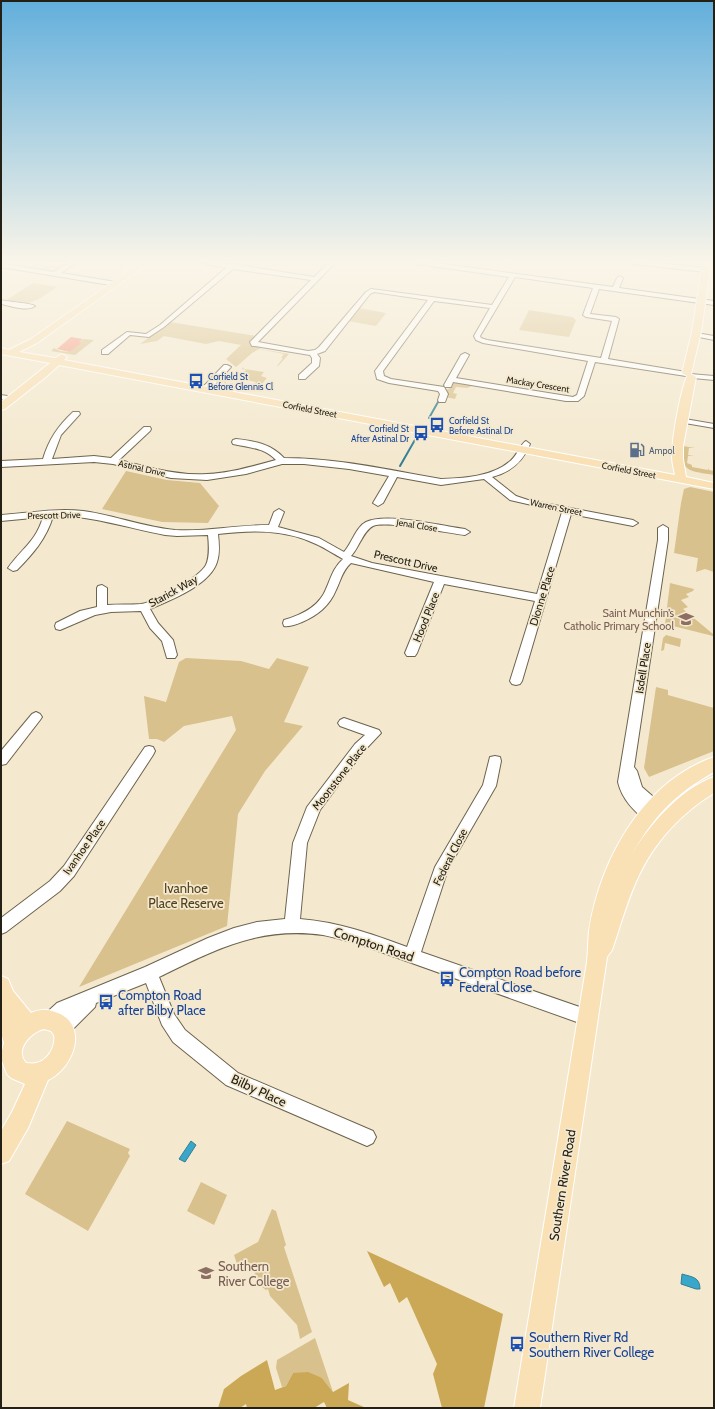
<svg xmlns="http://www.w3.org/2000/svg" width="715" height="1409" font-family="Cabin,sans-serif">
  <rect width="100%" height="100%" fill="#f4e9cf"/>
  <!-- green -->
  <g fill="#d9c18d">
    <path d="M51,262H71L56,271L41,269Z"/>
    <path d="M33,283L57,287C34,302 34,306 5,301Z"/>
    <path d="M359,308L386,313L376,326L348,321Z"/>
    <path d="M529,310L572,317L576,320L569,337L519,330Z"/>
    <path d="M170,322L256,336L252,341L255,345L261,347L260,349L289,354L278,366H277L283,358H281L284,354L259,349L252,353L236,367L226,359L241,345L219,341L206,344L164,336L157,341L140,344Z"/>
    <path d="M84,339L94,340L75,355L51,351L54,348L60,351L70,352L82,343L79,342Z"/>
    <path d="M243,367L244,369L264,372L261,376L267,378L257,390L226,384L223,381L230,374L228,378V380L225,381L227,384L233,383V385L250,388L256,382L237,378L234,380L233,378C238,375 242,375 246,370L242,369Z"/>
    <path d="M456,382L472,385V386L467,388L456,387L453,393L457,394L455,399L445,397L446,390L450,388L453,383Z"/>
    <path d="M683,446L695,448H689L688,455L694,456H688L687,463L692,465V467L708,470L709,468V470L714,471V475C692,471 679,473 683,446Z"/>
    <path d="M126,471L167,480L200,483L219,506L208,523L162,522L102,509Z"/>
    <path d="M690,487L714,492V572L705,569L696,572L698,558L707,560L674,553L681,503L684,489Z"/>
    <path d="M670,583L694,589L693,591L686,594L689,597L681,600L688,607L683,609L713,634V636L665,624Z"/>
    <path d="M666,635L681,639L680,647L665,643L664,650L661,651L663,638Z"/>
    <path d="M186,658L241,661L269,669L277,658L309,667L284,722L303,726L265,771L238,814L227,926L79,987L236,730L232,716L184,726L164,742L157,739H149L144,696L166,702L179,662Z"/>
    <path d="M656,687L668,690V695L714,708V751L649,777L644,768Z"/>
    <path d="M67,1121L130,1149L128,1153L130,1156L88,1231L25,1194Z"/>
    <path d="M201,1182L227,1195L214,1225L187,1211Z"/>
    <path d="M272,1209L276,1211L286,1245L284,1247L312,1332L300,1339L297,1325L270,1296L268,1289L266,1290L262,1287L250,1264L239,1270L234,1255L258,1242Z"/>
    <path d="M315,1338L333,1392L322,1378L293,1373L286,1386L282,1387L276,1368L277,1360Z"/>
  </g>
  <!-- forest -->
  <g fill="#cba856">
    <path d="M367,1251L503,1314L484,1408H442L433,1374L437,1364L407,1297L399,1303L390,1283L384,1287Z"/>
    <path d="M267,1360L275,1390L286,1386L293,1373L308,1372L322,1378L333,1392L349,1383L348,1400L366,1408H327L324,1402L314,1408H247L246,1404L240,1408H218L224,1389L241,1376Z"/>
  </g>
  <!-- water -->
  <g fill="#39a7c9" stroke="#337e93">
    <path d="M191,1141L196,1145L185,1162L179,1159Z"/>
    <path d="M682,1274C692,1277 700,1277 700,1289H696L681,1284Z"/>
  </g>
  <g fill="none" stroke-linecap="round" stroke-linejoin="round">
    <!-- stream -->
    <g stroke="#337e93" stroke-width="2">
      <path d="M429,418L438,402"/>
      <path d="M400,466L416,438"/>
    </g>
  </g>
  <!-- building -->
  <path fill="#f49d87" d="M71,337L83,339L79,342L82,343L70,352L57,349Z"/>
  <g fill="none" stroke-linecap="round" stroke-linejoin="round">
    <defs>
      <g id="minor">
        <path d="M70,262H77L61,273L116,282L119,284L116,286L1,267V263L54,272Z"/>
        <path d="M198,262L232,264L314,277L330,262H336L258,342L308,351L315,350L319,347L366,292L371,289L492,305L509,277L416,264L413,262H430L613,287L617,278L620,276L623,278L619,288L714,301V305L599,289L590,314L616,317L619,319L608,359L686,372L690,374L686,376L595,362L584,396L578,401H566L453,382L451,387H445L444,385L461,355L465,353L469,355L456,378L573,397L577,395L588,361L483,343L476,340L474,336L490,308L434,301L383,371L384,376L391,379L444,387L448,394L445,402H439L438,400L440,394L438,391L389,383L377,379L375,371L428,300L374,292L370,294L325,351L317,354L320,358L319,366L305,379H299V375L312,363V358L310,355L255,346H252L250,342L311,280L233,269L164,327L149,337L130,335L108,354H102V350L127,332L146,334L160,325L226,268ZM515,277L593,288L583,315L586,317L612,321L601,358L487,340L481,338L480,336Z"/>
        <path d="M630,262H650L706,268L709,270L706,272L633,264Z"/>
        <path d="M1,300C8,302 31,303 35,306C27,312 11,306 1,304Z"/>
        <path d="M696,333L714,336V340L694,336L693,335Z"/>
        <path d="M224,365H227L231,367L208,392H202V388Z"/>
        <path d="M690,374L714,376V380L693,378L689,376Z"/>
        <path d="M1,395L14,397L15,399L11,401L1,399Z"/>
        <path d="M73,412H79L80,414L61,435L52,459L94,456L111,458L144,427H150L151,429L150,431L119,460C148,467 177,476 207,474C230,473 254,466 276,460C263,447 250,448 233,444L232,442L233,440L236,439C255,441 271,444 284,458C337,458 389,470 441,479C463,478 491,477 509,462C516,458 521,443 526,441L530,444C523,462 511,472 492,477L516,496L528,500L633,520L638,523L633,526L571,514L522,681L520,684L516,685L512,684L510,681L535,601L444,584L417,653L415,656H407L405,653L434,582L351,563C342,571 341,580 336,590C330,605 317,616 302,622C297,624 290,627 284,626L283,623L284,620C301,615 319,607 326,589C331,578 333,568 343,559C334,554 325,548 316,544C284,529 252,530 218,534C219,543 220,553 217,562C210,585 171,600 150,609L158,623L173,640L177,655L175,658H167L162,641L150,628L141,611L111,612L95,615L60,630L56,629L55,626L56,623L80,611L97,607V588L98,586L102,585L107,588V605C119,604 130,605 141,604C155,602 199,578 206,565C210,556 209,545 208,535L177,536L165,535C127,528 92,515 53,516C47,538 32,555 17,570L13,571L8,568C21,549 36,542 43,517L1,521V515C28,513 56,508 83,511C114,515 143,527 175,530C206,532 237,525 269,525L274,512L279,509L284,512L278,527L319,538L344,552C352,543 356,527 366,522C386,512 442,526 465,529L470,532L465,535C448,533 386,520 373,526C363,531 359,548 351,556L372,563L537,594L562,512L510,500L484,479L441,485L397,477L383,503L378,506L373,503L389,476L349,469L304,464H282L246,474L207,480L171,478L113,464L94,462L1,467V461L43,459C49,439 58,426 73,412Z"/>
        <path d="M679,418L714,424V428L679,422Z"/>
        <path d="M663,525L668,528V540L634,767L637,771L642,787L673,814L675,818L673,822L667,823L668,826L666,830L661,832L656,830C641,816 623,804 618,782L658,540V528Z"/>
        <path d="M36,712L40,714L42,717L40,720L6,764L1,765V751L32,714Z"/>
        <path d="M344,718L379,730L381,733L363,752L320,810L307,843L300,919C338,922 372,934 407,947L435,867L483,785L490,757L495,756L500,757L501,761L496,786L448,869L421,952L594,1012L596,1018L594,1024L588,1026L353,942C343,940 333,937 323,935C259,926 215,950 159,977L174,1014L185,1030L238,1073L373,1131L376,1137L373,1143L367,1146L226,1085L173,1042L162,1025L146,983L96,1003L95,1007L68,1034L62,1036L56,1034L54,1027L51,1028L45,1026L43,1020L45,1014L57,1003L145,967L208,938L234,928L257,922L285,919L293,843L307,807L355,744L365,735L340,726L338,723L340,720Z"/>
        <path d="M149,746L153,747L155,751L153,755L74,876L60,891L6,932L1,934V918L50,881L64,866L145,747Z"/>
      </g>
      <g id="major">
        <path d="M141,262H150L37,343L19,352L55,358L62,354L67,357L64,360L675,475C674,469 672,463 672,456C672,438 680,393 687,376L682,373L692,332L703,262H711L701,332L691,374L696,377L683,446V459L686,477L714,483V489L59,365L47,376L5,409L1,410V402L50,363L1,354V348L9,350L31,339Z"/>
        <path d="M714,757V772C675,793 651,819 630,858C647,827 680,789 714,777V793C683,812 657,839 640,873C628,897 621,924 612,950L607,957L540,1408H514L587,962C588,952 588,941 589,931C600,861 642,782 714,757Z"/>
        <path d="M1,976L8,979L13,991L31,1013C41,1009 46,1009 55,1012C90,1023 74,1068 48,1080L28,1128L9,1161L1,1164V1131L12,1112L25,1084L11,1078L7,1074L2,1061L1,1054L4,1043L1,1033ZM44,1029L51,1031L54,1035C56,1046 48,1061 36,1063C33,1064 29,1063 26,1063C14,1050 31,1032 44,1029Z"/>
      </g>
    </defs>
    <!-- minor casing -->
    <use href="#minor" stroke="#6d634d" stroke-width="2"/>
    <!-- major casing -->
    <use href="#major" stroke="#fff" stroke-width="2"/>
    <!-- minor -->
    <use href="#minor" fill="#fff" fill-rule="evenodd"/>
    <!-- major -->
    <use href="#major" fill="#f9e0b5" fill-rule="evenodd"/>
  </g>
  <!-- sky -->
  <linearGradient id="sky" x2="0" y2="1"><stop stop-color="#62afdc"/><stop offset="0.57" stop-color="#faf5e9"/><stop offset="1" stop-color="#faf5e9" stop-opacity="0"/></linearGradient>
  <rect width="715" height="459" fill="url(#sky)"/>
  <!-- icons -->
  <defs>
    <symbol id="bus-bare" viewBox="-9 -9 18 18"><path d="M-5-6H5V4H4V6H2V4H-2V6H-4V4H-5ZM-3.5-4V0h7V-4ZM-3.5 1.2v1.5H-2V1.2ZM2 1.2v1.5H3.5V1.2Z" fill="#1a4fb4" stroke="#f4e9cf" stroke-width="2.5" paint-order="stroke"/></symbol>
    <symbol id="fuel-bare" viewBox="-9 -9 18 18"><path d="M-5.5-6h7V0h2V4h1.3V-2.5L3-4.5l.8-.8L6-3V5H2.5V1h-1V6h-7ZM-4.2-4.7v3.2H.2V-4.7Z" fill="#5c6f8a" stroke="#f4e9cf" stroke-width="2.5" paint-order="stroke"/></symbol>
    <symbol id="school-bare" viewBox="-9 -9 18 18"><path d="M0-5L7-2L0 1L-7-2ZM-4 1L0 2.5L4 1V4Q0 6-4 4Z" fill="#8d6e63" stroke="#f4e9cf" stroke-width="2.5" paint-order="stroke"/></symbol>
  </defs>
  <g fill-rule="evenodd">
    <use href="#bus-bare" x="185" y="370" width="22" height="22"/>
    <use href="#bus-bare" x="426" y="414" width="22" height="22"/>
    <use href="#bus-bare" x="410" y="422" width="22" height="22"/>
    <use href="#fuel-bare" x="626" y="439" width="22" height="22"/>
    <use href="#school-bare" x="675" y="608" width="22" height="22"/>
    <use href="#bus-bare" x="436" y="968" width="22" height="22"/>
    <use href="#bus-bare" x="95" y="991" width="22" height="22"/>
    <use href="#school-bare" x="195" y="1262" width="22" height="22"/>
    <use href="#bus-bare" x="506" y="1333" width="22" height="22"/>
  </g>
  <g text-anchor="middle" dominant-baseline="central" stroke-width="3.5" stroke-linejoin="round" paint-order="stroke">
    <!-- far-transit labels -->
    <g font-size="9" fill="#164399" stroke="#f4e9cf" text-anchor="start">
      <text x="208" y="376">Corfield St<tspan x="208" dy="10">Before Glennis Cl</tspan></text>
      <text x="449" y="420">Corfield St<tspan x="449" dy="10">Before Astinal Dr</tspan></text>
      <text x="409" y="428" text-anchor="end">Corfield St<tspan x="409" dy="10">After Astinal Dr</tspan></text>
    </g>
    <!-- far-street labels -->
    <g font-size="9" fill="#242016" stroke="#f4e9cf">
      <text transform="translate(538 384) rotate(9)">Mackay Crescent</text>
      <text transform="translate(310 409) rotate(11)">Corfield Street</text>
      <text transform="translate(142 468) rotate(13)">Astinal Drive</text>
      <text transform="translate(629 470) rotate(11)">Corfield Street</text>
      <text transform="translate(556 507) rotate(12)">Warren Street</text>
      <text transform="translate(54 515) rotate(-1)">Prescott Drive</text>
      <text transform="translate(417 525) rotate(9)">Jenal Close</text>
    </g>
    <!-- far-service labels -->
    <g font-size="9" fill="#4e5e75" stroke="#f4e9cf" text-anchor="start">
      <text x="649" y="450">Ampol</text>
    </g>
    <!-- street labels -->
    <g font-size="11" fill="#242016" stroke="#f4e9cf">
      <text transform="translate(406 561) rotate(13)">Prescott Drive</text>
      <text transform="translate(173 591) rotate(-29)">Starick Way</text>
      <text transform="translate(542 596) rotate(-73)">Dionne Place</text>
      <text transform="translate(426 617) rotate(-68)">Hood Place</text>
      <text transform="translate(643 668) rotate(-81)">Isdell Place</text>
      <text transform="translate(339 777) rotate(-52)">Moonstone Place</text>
      <text transform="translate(84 847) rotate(-55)">Ivanhoe Place</text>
      <text transform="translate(450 857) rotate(-63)">Federal Close</text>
    </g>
    <!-- education labels -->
    <g font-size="11" fill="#785e54" stroke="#f4e9cf" text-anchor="end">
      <text x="674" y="613">Saint Munchin’s<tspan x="674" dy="13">Catholic Primary School</tspan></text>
    </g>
    <!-- near-park labels -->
    <g font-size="13" fill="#51421f" stroke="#f4e9cf">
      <text x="186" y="888">Ivanhoe<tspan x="186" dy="15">Place Reserve</tspan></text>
    </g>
    <!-- near-street labels -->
    <g font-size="13" fill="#242016" stroke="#f4e9cf">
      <text transform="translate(374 944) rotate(18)">Compton Road</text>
      <text transform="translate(259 1090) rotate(25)">Bilby Place</text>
      <text transform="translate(562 1185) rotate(-81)">Southern River Road</text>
    </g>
    <!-- near-transit labels -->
    <g font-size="13" fill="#164399" stroke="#f4e9cf" text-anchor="start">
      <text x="459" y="972">Compton Road before<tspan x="459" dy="15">Federal Close</tspan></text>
      <text x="118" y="995">Compton Road<tspan x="118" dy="15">after Bilby Place</tspan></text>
      <text x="529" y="1337">Southern River Rd<tspan x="529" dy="15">Southern River College</tspan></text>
    </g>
    <!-- near-education labels -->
    <g font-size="13" fill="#785e54" stroke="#f4e9cf" text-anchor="start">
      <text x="218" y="1266">Southern<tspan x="218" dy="15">River College</tspan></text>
    </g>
  </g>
  <!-- border -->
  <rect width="715" height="1409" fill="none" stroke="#242016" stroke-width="4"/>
</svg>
